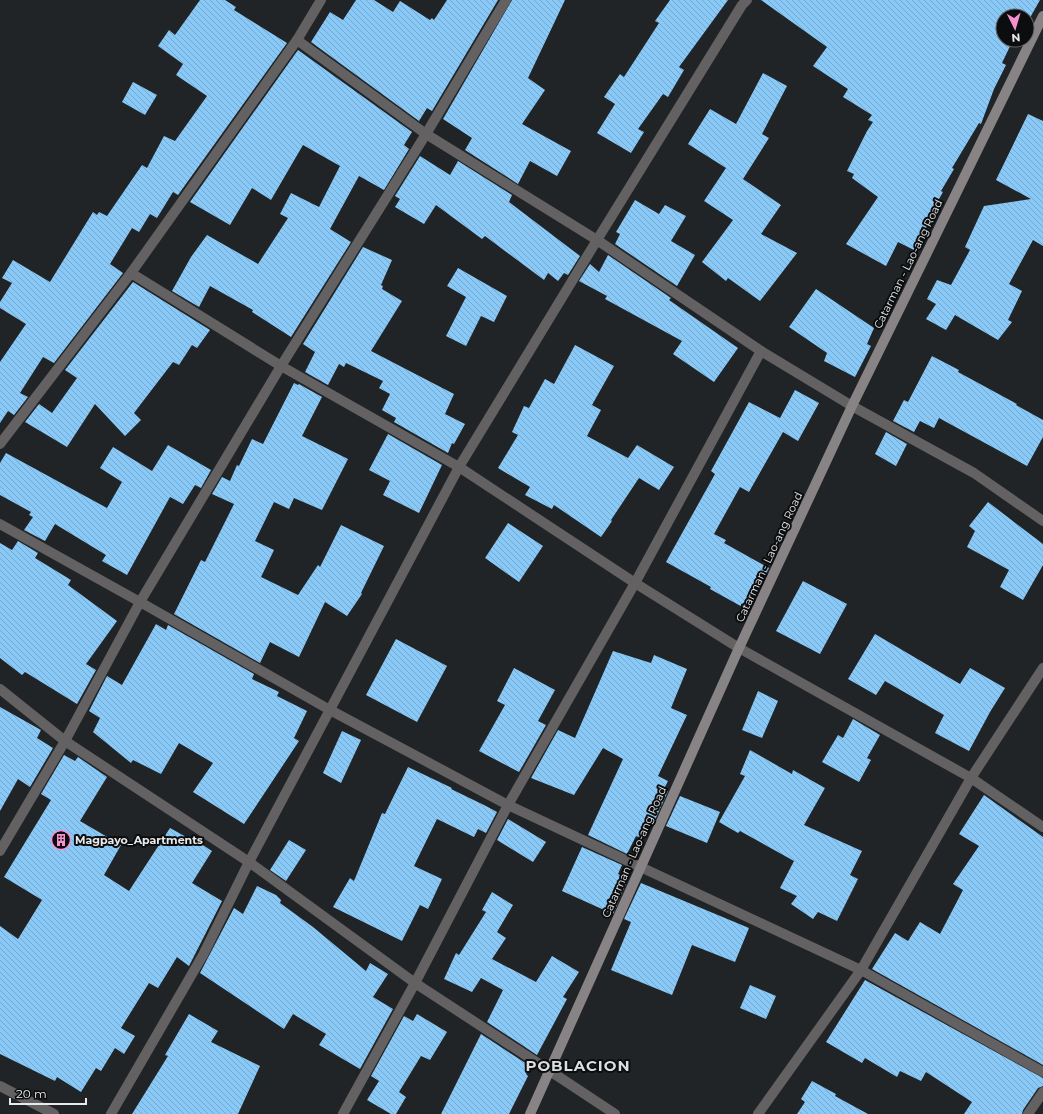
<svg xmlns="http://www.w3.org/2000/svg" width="1043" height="1114" font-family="Montserrat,sans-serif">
  <defs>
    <pattern id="building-back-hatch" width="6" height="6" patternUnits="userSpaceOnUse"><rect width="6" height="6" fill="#88c9f8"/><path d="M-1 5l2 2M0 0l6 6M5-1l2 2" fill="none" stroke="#78a8cc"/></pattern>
  </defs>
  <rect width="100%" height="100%" fill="#212426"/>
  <!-- building -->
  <g fill="url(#building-back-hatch)">
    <path d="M200,0H225L236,7L234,10L287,43L178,195L173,192L157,218L150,214L139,232L132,228L110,264L123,273L54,363L43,357L20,393L28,397L14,415L8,411L0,423V362L26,324L0,308V302L12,283L2,278L13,260L50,282L93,212L97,215L99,212L107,216L142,165L147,168L164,136L175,141L207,96L176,75L183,64L158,46L169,30L175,35Z"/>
    <path d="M356,0H374L393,12L400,1L430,20L432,18L434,20L447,0H498L432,111L427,108L419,121L311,42L330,12L343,20Z"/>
    <path d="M512,0H565L528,78L545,90L522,124L571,151L557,176L530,161L518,184L465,150L472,138L443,119Z"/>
    <path d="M670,0H728L679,67L684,70L668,97L663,94L638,129L644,132L631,153L597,133L615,104L604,97L620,74L624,77L659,23L655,21Z"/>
    <path d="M761,0H1040L1027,23V16H1003V40H1013L1002,63L1006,65L994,89L981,124L979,123L952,168L954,169L941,191L943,192L930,215H933L914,250L898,242L886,266L846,244L878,197L852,178L854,174L847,171L867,131L873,122L868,120L872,115L843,97L848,89L813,66L827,47Z"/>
    <path d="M298,50L412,132L404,145L409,149L384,190L359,176L330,229L351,242L291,337L252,312L253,310L210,286L199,307L172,291L191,257L207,235L258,264L288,218L280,214L291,193L319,207L340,166L303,145L271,200L252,188L230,225L190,202Z"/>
    <path d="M763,73L787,86L762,134L769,138L743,179L781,205L761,234L797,253L760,301L728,278L726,281L702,262L733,220L704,201L726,168L688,144L710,109L736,124Z"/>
    <path d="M133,82L157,95L145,115L122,102Z"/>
    <path d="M1028,114L1043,121V246L1033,240L1009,284L1022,291L1008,320L1012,322L998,340L955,315L946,330L926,319L936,304L927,299L937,280L951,285L970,250L965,247L984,206L1031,199L996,180Z"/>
    <path d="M420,156L450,175L458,161L512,195L509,202L580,256L568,275L564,273L558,281L548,273L544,280L485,236L482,239L436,205L424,224L395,207L400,199L395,196Z"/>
    <path d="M635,200L659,214L665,205L686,216L671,241L695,255L677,286L615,244L620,234L616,232Z"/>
    <path d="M363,247L392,260L381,285L383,286L382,289L402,301L371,351L454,394L445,414L465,424L454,444L452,443L448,453L394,422L396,418L382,410L390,394L379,388L383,381L346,363L344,367L339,364L328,385L305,372L315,352L303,344Z"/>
    <path d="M608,255L671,298L669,300L738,348L714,382L673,354L682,341L605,299L607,296L579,281L590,264L599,272Z"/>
    <path d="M458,268L507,296L494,322L481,316L466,346L446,336L466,297L447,286Z"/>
    <path d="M133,282L210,330L197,348L192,345L179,365L173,362L134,413L141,420L125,436L95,404L67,447L25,422L39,404L52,413L77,378L65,370Z"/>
    <path d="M816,289L874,328L867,344L871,346L855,377L824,361L827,353L789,327Z"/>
    <path d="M575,345L614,366L592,405L601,410L587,436L628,458L637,445L674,467L659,490L639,478L611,520L612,521L601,537L554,505L552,509L525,495L530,487L498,468L518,435L512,432L524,406L529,408L545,379L554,384Z"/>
    <path d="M932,356L959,370L958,372L1017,404L1016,405L1043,420V437L1027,466L939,418L934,428L920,421L914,432L893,421L904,400L908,402Z"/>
    <path d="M294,383L298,385L299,384L322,397L302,436L348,459L322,510L294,498L289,509L274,502L255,541L274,550L261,577L298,595L318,565L320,567L341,525L384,546L361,593L362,594L347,616L325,602L299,657L270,642L260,663L174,614L201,560L205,562L234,504L212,494L222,477L230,481L237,465L239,466L252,439L263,444Z"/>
    <path d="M795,390L819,403L798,441L783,432L749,492L740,487L714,534L726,540L724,543L769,568L746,609L710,589L711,587L666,562L715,474L711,471L749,402L780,418Z"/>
    <path d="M886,432L907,444L896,466L875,454Z"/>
    <path d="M388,434L442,465L419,513L383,495L390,481L369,470Z"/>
    <path d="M168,445L211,470L201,488L195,485L183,504L170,497L127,575L102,561L106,555L55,524L45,541L24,530L33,517L29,515L31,512L0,495V463L6,453L107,508L122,482L100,468L113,447L152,471Z"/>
    <path d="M988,502L1043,544V565L1023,600L1000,587L1009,570L967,547L975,531L969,526Z"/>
    <path d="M508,523L543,546L519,582L485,558Z"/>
    <path d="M18,541L38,553L35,558L71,580L68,585L117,621L86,664L96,670L77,704L25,672L22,675L0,658V543L12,550Z"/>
    <path d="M803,581L847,604L820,654L776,631Z"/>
    <path d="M156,624L166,630L168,625L254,674L252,679L279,692L277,696L307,711L294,738L299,741L244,824L193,792L213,763L179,743L161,774L133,760L131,763L93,732L100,718L89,711L107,676L122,685Z"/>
    <path d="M875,634L960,684L970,668L1005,688L990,712L969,751L935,733L944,715L885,681L876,695L848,679Z"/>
    <path d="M396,639L447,666L417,722L366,695Z"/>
    <path d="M613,651L651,663L654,655L687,669L671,708L687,715L658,776L668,781L664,789L668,791L654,822L650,820L641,838L636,836L627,854L588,835L623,759L603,748L574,795L531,778L558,730L575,738Z"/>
    <path d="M514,668L555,690L538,721L546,725L519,772L479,751L505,705L497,701Z"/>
    <path d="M758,691L778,701L762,738L742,730Z"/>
    <path d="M0,707L41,730L37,738L53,748L30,787L18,779L0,811Z"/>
    <path d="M853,719L880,735L867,758L871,760L859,782L822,762L838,735L843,738Z"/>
    <path d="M342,731L361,740L341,783L323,773Z"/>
    <path d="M750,750L792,774L793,770L825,788L804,825L862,851L850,875L858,879L837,921L818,912L813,919L791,904L797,896L780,888L794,861L740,831L738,833L719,822L745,776L740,774Z"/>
    <path d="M64,755L75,761L78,757L107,777L80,821L121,845L104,875L129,891L170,828L188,838L189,836L212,851L192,883L222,901L189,966L177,957L158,988L149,983L121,1028L135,1036L124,1054L115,1048L101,1071L96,1068L81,1092L57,1077L55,1081L0,1054V926L18,939L42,900L4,877L51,800L41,794Z"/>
    <path d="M408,767L452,788L451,789L486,806L497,812L486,833L478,829L474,837L437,819L414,866L442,879L428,909L420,905L402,941L333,907L350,878L354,881L382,813L385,814Z"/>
    <path d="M984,795L1043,837V1065L872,969L895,933L908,941L920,922L940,934L963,890L953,884L979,846L959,834Z"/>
    <path d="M680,796L720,812L707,843L666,826Z"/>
    <path d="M508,819L546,842L533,862L497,840Z"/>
    <path d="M289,840L306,850L286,881L270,870Z"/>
    <path d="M582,847L622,865L618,874L628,879L613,914L562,891Z"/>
    <path d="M641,883L749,928L735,962L692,945L672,995L611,970L631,922L624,919Z"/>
    <path d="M257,886L276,895L281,900L280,903L313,927L366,971L370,963L388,974L373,997L393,1009L360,1069L319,1045L326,1034L293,1014L284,1029L200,973L234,908L243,914Z"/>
    <path d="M492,892L513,905L497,932L506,938L492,959L536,982L552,956L579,972L563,997L567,999L537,1055L487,1022L503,990L481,978L472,992L444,979L456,953L459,955L486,912L482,910Z"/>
    <path d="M865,980L1043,1078V1086L1038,1088L1023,1110L1022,1114H964L972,1102L926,1072L921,1081L900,1071L897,1077L865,1058L862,1063L826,1042Z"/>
    <path d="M750,985L776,996L766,1019L740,1008Z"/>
    <path d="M189,1014L218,1031L211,1042L260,1066L238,1114H132L168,1056L165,1055Z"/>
    <path d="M417,1014L447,1032L430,1060L421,1056L399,1092L406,1097L396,1114H391L367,1100L379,1081L371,1076L404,1016L413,1021Z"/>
    <path d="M481,1034L530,1066L526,1074L528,1076L509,1114H441Z"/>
    <path d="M812,1081L836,1094L835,1096L868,1114H797L805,1102L801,1099Z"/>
  </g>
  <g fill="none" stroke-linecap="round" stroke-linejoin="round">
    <!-- minor -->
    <g stroke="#646162" stroke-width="10">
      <path d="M297,40L426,134L597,240L761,351L852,406L974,473L1043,521"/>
      <path d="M131,273L281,366L459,467L635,583L739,648L971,778L1043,827"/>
      <path d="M0,444L131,273L297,40L321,0"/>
      <path d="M0,524L140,602L330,710L508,805L861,970L1043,1072"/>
      <path d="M0,851L65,741L140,602L281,366L426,134L506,0"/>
      <path d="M550,1071L615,1114"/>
      <path d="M0,1086L54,1114"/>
      <path d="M111,1114L203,955L249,862L459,467L597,240L742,5L747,0"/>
      <path d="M343,1114L415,983L508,805L635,583L761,351"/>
      <path d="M758,1114L861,970L971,778L1043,668"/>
      <path d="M1028,1114L1043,1092"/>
    </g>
    <!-- tertiary -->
    <path stroke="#646162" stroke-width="10" d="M0,689L65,741L249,862L415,983L550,1071"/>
    <!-- secondary -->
    <path stroke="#888485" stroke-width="10" d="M530,1114L739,648L852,406L1043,16"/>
  </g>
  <!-- icons -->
  <defs>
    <symbol id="building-ring" viewBox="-11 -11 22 22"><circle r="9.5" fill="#0b0d0e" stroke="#f790ce" stroke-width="1.5"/><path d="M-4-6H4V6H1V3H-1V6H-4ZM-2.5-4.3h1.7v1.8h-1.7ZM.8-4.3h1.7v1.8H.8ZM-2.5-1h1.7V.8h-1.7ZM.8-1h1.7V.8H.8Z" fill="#f790ce"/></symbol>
  </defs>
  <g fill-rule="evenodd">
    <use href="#building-ring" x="50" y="829" width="22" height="22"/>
  </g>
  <g text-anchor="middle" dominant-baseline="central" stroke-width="4" stroke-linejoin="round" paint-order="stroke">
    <!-- street labels -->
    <g font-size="11" fill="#e8eaec" stroke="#0b0d0e">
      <text transform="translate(908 264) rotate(-64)">Catarman - Lao-ang Road</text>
      <text transform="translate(769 557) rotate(-65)">Catarman - Lao-ang Road</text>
      <text transform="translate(634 852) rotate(-66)">Catarman - Lao-ang Road</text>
    </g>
    <!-- poi labels -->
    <g font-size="11" font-weight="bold" fill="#e8eaec" stroke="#0b0d0e" text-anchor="start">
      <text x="75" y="840">Magpayo_Apartments</text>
    </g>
    <!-- district labels -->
    <g font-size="15" font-weight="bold" letter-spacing="1" fill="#dbdfe2" stroke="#0b0d0e">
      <text x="578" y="1065">POBLACION</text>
    </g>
  </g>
  <!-- north arrow -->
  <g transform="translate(1015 28) rotate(175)"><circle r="19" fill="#0b0d0e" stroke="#636567"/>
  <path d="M0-3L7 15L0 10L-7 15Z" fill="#f790ce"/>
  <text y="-6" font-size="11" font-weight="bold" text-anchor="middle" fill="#e8eaec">N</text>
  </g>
  <!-- scale -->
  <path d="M10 1098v6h76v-6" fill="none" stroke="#e8eaec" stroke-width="2"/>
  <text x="16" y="1098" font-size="12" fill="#e8eaec" stroke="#0b0d0e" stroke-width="3" paint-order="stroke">20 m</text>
</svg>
